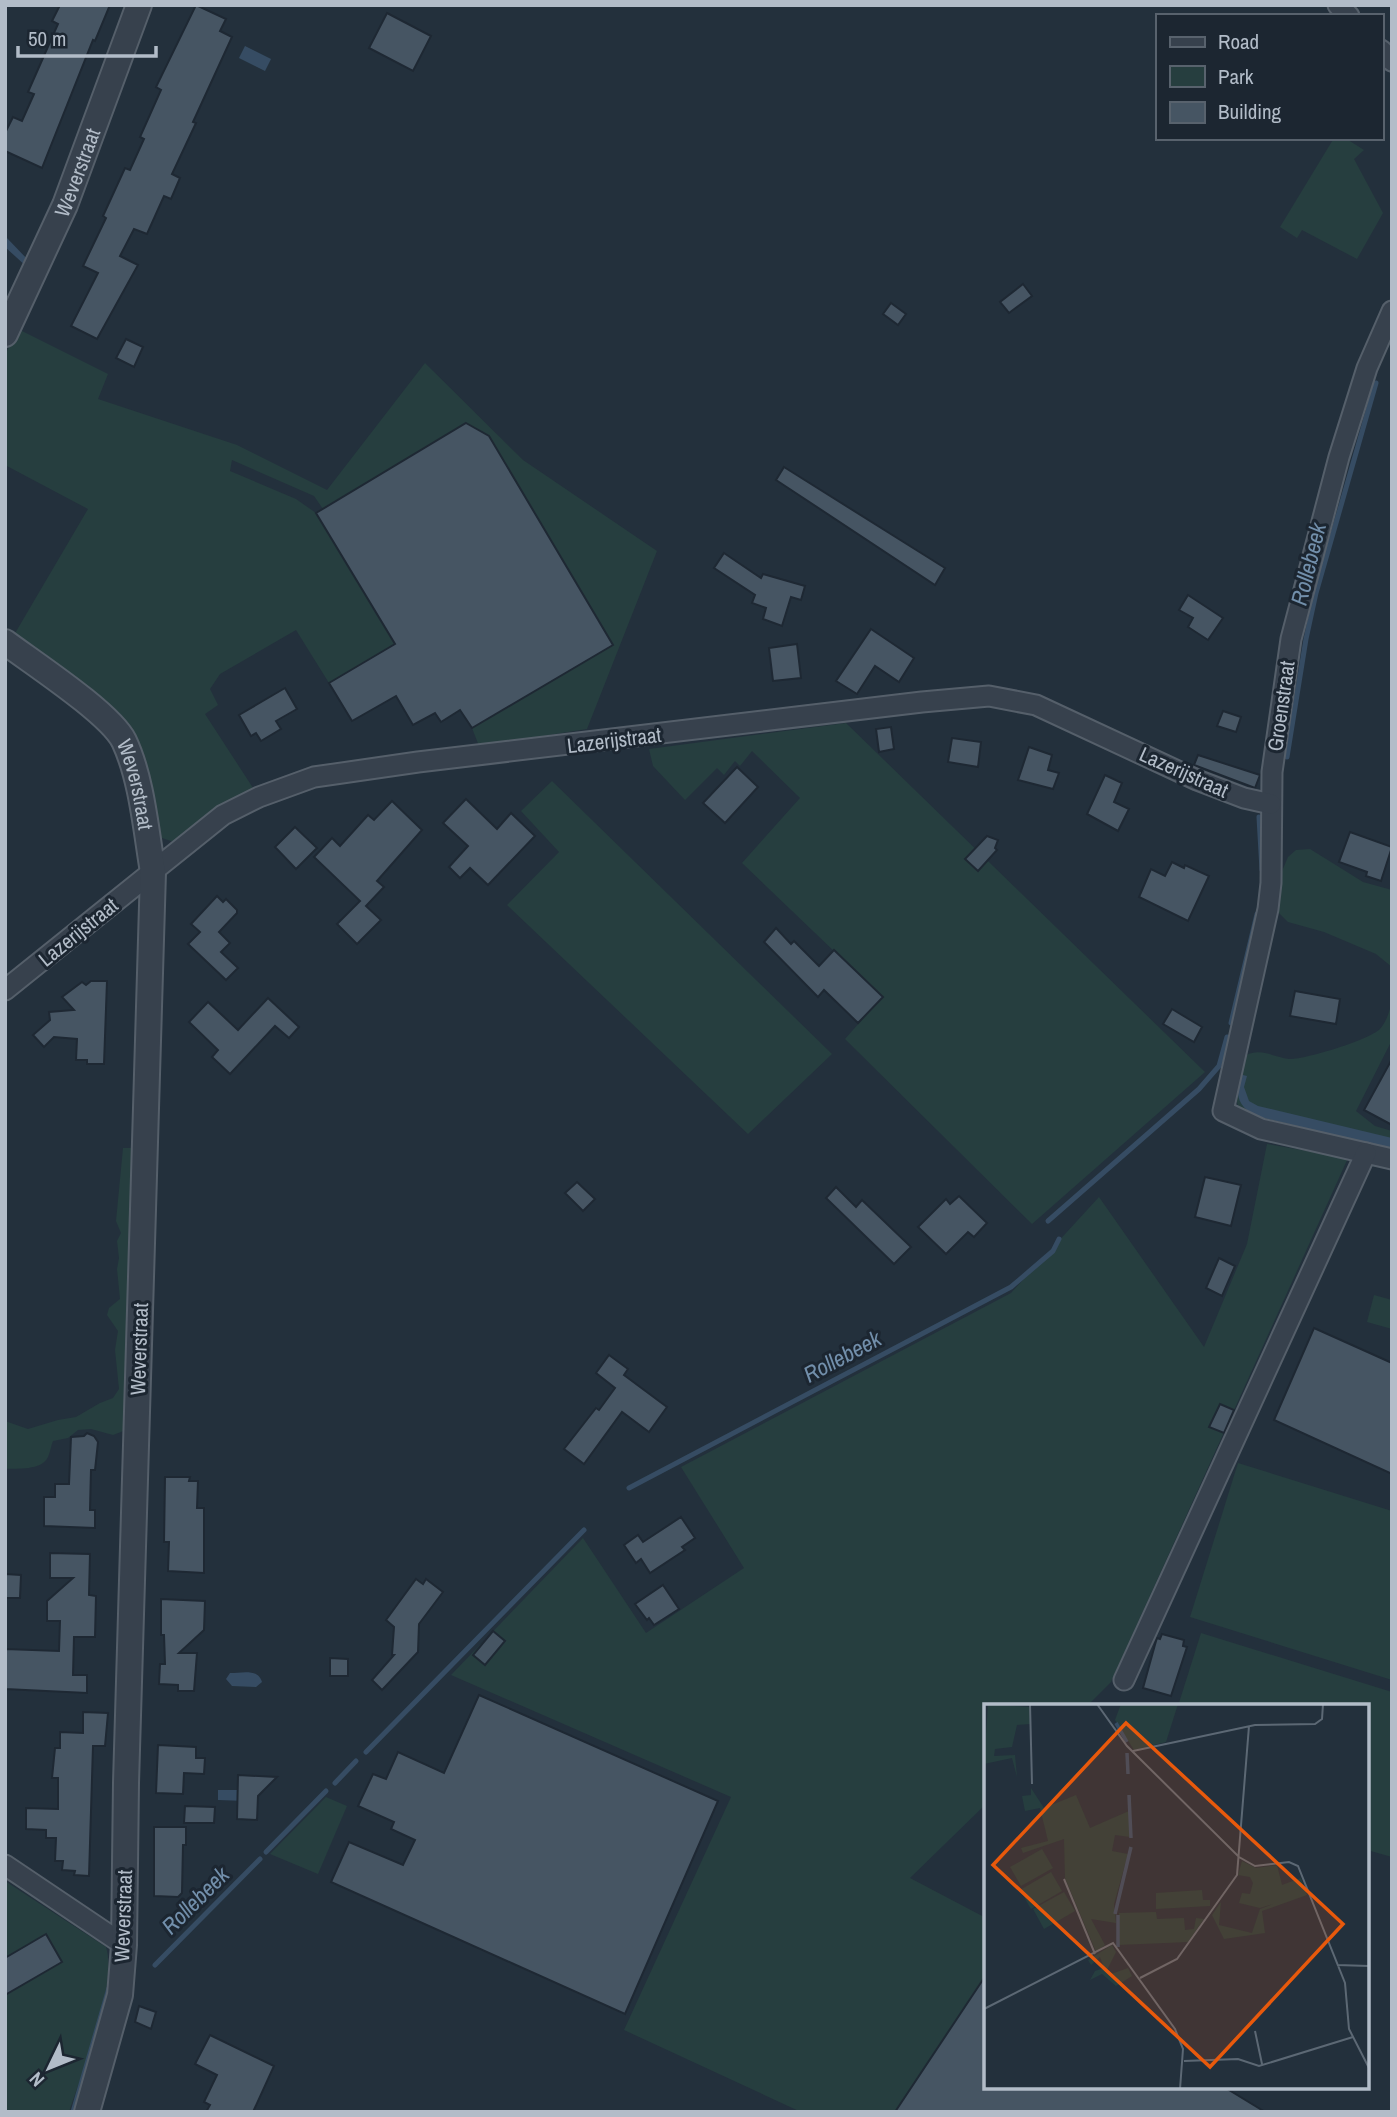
<svg xmlns="http://www.w3.org/2000/svg" width="1397" height="2117" font-family="'Archivo Narrow',sans-serif">
  <rect width="100%" height="100%" fill="#23303c"/>
  <!-- green -->
  <g fill="#263e3f">
    <path d="M1334,138H1345L1364,150L1354,159L1383,213L1357,259L1302,230L1297,238L1280,227Z"/>
    <path d="M18,329L108,374L98,399L237,445L327,490L425,363L523,460L657,551L587,729L479,746L472,728L489,436L466,423L323,509L314,496L232,460L230,471L296,499L316,513L395,644L329,683L296,630L220,674L210,689L218,705L205,714L255,791L177,843L156,836L126,729L14,635L88,509L5,465V355Z"/>
    <path d="M846,723L1205,1072L1032,1224L845,1039L882,997L742,863L800,798L752,751L740,766L735,761L724,775L717,768L685,800L653,766L649,749Z"/>
    <path d="M552,781L832,1054L748,1134L507,905L559,852L521,811Z"/>
    <path d="M1310,849L1363,882L1392,890V967L1376,954L1324,932L1288,922L1278,912L1276,901L1280,876L1288,857L1296,850Z"/>
    <path d="M1392,1000V1040L1356,1111L1375,1126L1392,1131V1154L1253,1121C1248,1116 1241,1112 1238,1105C1234,1099 1240,1064 1243,1058C1245,1056 1250,1053 1252,1053C1265,1050 1277,1058 1289,1059C1304,1060 1369,1040 1380,1029C1387,1021 1390,1010 1392,1000Z"/>
    <path d="M1267,1144L1348,1158L1111,1682L1087,1706H986V1804L910,1878L986,1918V1975L895,2112H801L624,2030L731,1797L451,1675L583,1538L646,1633L744,1568L681,1467L1011,1293L1099,1197L1204,1347L1247,1244Z"/>
    <path d="M123,1148H138L126,1430L113,1435L91,1429L78,1430L68,1438L53,1441C51,1446 50,1453 48,1457C41,1471 18,1468 5,1469V1421L28,1429L58,1420L76,1417L100,1403L113,1398L119,1389L115,1350L118,1331L107,1315L109,1308L120,1299L117,1269L119,1258L117,1241L121,1233L116,1221Z"/>
    <path d="M1374,1295L1392,1300V1329L1367,1322Z"/>
    <path d="M1238,1463L1392,1511V1680L1190,1617Z"/>
    <path d="M1201,1633L1392,1692V1857L1367,1850V1706H1178Z"/>
    <path d="M326,1797L347,1806L318,1874L270,1854Z"/>
    <path d="M5,1881L106,1947C118,1985 82,2072 69,2112H5Z"/>
  </g>
  <!-- water -->
  <g fill="#364c63">
    <path d="M245,46L271,59L265,71L239,58Z"/>
    <path d="M5,236L30,262L27,267L5,247Z"/>
    <path d="M1239,1074L1247,1076L1244,1087L1249,1101L1258,1106L1392,1138V1149L1256,1116C1237,1106 1236,1095 1239,1074Z"/>
    <path d="M230,1673C242,1673 258,1668 262,1682L256,1687L232,1686L226,1679Z"/>
    <path d="M218,1790H246V1801L218,1800Z"/>
  </g>
  <g fill="none" stroke-linecap="round" stroke-linejoin="round">
    <!-- stream -->
    <g stroke="#364c63" stroke-width="5">
      <path d="M1287,757L1306,639L1316,593L1376,383"/>
      <path d="M1259,817L1262,870"/>
      <path d="M1231,1023L1257,914"/>
      <path d="M1048,1221L1199,1089L1219,1066L1227,1037"/>
      <path d="M629,1488L1011,1287L1053,1251L1059,1239"/>
      <path d="M366,1752L584,1530"/>
      <path d="M335,1783L356,1761"/>
      <path d="M266,1852L326,1791"/>
      <path d="M155,1965L260,1859"/>
      <path d="M73,2112L109,1988"/>
    </g>
  </g>
  <!-- building -->
  <g fill="#465563" stroke="#1e2833" stroke-width="2">
    <path d="M60,5H110L95,41L93,40L42,168L5,151V133L13,117L22,121L34,94L28,92L58,24L52,21Z"/>
    <path d="M196,5L226,19L220,31L232,37L193,122L196,123L172,174L180,178L171,199L164,196L147,234L134,229L120,256L138,265L97,339L71,326L98,273L83,266L106,218L103,216L125,168L130,170L144,139L140,137L161,90L156,87Z"/>
    <path d="M387,13L431,36L413,71L369,48Z"/>
    <path d="M1023,284L1032,296L1009,313L1000,302Z"/>
    <path d="M891,303L906,314L898,325L883,314Z"/>
    <path d="M126,339L143,347L134,367L116,358Z"/>
    <path d="M466,423L489,436L613,645L472,728L460,710L441,722L435,713L413,725L396,696L352,721L329,683L395,644L316,513Z"/>
    <path d="M784,467L945,568L935,585L776,480Z"/>
    <path d="M724,553L761,578L763,574L805,586L801,600L791,597L782,626L763,619L766,608L752,603L755,595L714,568Z"/>
    <path d="M1188,595L1223,618L1208,640L1188,627L1193,618L1179,610Z"/>
    <path d="M871,629L914,658L899,682L875,666L857,694L836,681Z"/>
    <path d="M797,644L801,678L773,681L769,648Z"/>
    <path d="M285,688L297,709L276,721L281,729L261,741L256,733L251,736L239,715Z"/>
    <path d="M1223,711L1241,717L1236,732L1217,726Z"/>
    <path d="M891,727L894,749L879,752L876,729Z"/>
    <path d="M952,738L981,742L978,767L948,762Z"/>
    <path d="M1029,747L1052,755L1048,770L1059,773L1053,789L1018,780Z"/>
    <path d="M1198,755L1260,775L1255,788L1194,765Z"/>
    <path d="M737,767L758,787L725,823L703,803Z"/>
    <path d="M1105,775L1122,783L1114,802L1129,809L1118,831L1087,814Z"/>
    <path d="M466,799L497,829L511,813L535,836L488,885L470,868L460,878L449,867L468,846L443,823Z"/>
    <path d="M392,801L422,830L377,881L384,887L366,906L381,920L357,944L337,924L360,901L314,857L332,838L340,846L368,815L374,820Z"/>
    <path d="M295,827L317,848L296,869L275,847Z"/>
    <path d="M1350,832L1392,847L1381,881L1366,876L1367,872L1339,862Z"/>
    <path d="M987,836L998,840L995,848L997,850L978,871L965,859Z"/>
    <path d="M1172,862L1184,868L1185,865L1209,876L1188,921L1139,897L1151,869L1165,876Z"/>
    <path d="M217,896L223,902L226,899L237,910V913L219,932L230,943L221,952L238,968L226,980L188,944L200,932L191,924Z"/>
    <path d="M776,928L791,944L794,941L819,966L834,950L883,997L858,1023L824,990L818,997L764,942Z"/>
    <path d="M91,981H107L104,1064H87V1060H76L77,1039L54,1037L44,1047L33,1035L50,1020L49,1012L74,1010L62,997L82,982L86,985Z"/>
    <path d="M1295,991L1340,999L1336,1024L1290,1016Z"/>
    <path d="M268,998L299,1027L289,1038L275,1026L230,1074L212,1057L218,1050L189,1022L208,1002L238,1030Z"/>
    <path d="M1172,1009L1202,1027L1194,1042L1163,1024Z"/>
    <path d="M1392,1059V1125L1364,1110Z"/>
    <path d="M1205,1177L1241,1185L1231,1226L1195,1217Z"/>
    <path d="M577,1182L595,1199L583,1211L565,1193Z"/>
    <path d="M836,1187L856,1207L862,1200L911,1247L894,1264L826,1198Z"/>
    <path d="M959,1196L987,1223L974,1237L968,1232L946,1254L918,1227L946,1199L950,1204Z"/>
    <path d="M1219,1258L1235,1266L1222,1296L1206,1288Z"/>
    <path d="M1314,1328L1392,1363V1474L1274,1420Z"/>
    <path d="M609,1355L628,1369L624,1375L667,1407L649,1432L622,1412L584,1464L564,1449L596,1408L599,1410L615,1388L596,1373Z"/>
    <path d="M1220,1404L1234,1410L1224,1433L1209,1427Z"/>
    <path d="M87,1433L94,1436L98,1442L95,1470H91L90,1510H95V1528L44,1526V1497H55V1484H69L71,1437L84,1436Z"/>
    <path d="M165,1477H190L189,1481H198L197,1508H204V1573L168,1571L169,1542H164Z"/>
    <path d="M681,1517L695,1538L682,1547L685,1550L650,1573L641,1559L636,1563L624,1545L638,1535L643,1542Z"/>
    <path d="M50,1553L90,1554L89,1595L96,1596L95,1637H74L73,1675H87V1693L5,1689V1649L59,1651L60,1621H47V1601L73,1578H50Z"/>
    <path d="M5,1574L21,1575L20,1598H5Z"/>
    <path d="M416,1579L423,1584L426,1579L443,1592L419,1624L418,1652L382,1690L372,1680L394,1655H392L394,1627L386,1620Z"/>
    <path d="M663,1585L679,1609L654,1625L649,1618L647,1620L635,1604Z"/>
    <path d="M161,1599L205,1601L204,1630L179,1653H197L194,1691H178V1685L159,1684L160,1664H165L164,1635H161Z"/>
    <path d="M493,1631L505,1641L485,1665L473,1655Z"/>
    <path d="M1162,1634L1184,1640L1183,1646L1187,1647L1171,1696L1143,1688L1156,1641L1157,1638L1160,1639Z"/>
    <path d="M330,1658L348,1659V1676H330Z"/>
    <path d="M479,1695L718,1801L625,2014L331,1882L349,1842L403,1865L415,1840L391,1829L394,1822L358,1806L373,1774L386,1779L398,1752L444,1773Z"/>
    <path d="M83,1712L108,1713L105,1746H93L89,1876L74,1875L75,1871L62,1870L63,1861H55L56,1838H46V1830L26,1829V1808L58,1809V1778H52L55,1748H60V1732L83,1733Z"/>
    <path d="M158,1745L196,1747V1758H205L204,1774L184,1773L183,1794L156,1793Z"/>
    <path d="M238,1775L277,1777L258,1796L257,1820L237,1819Z"/>
    <path d="M185,1806L215,1807L214,1823H184Z"/>
    <path d="M154,1827H186V1845H183L182,1893L178,1897L154,1896Z"/>
    <path d="M46,1934L62,1962L5,1995V1958Z"/>
    <path d="M986,1975V2087H1224L1265,2112H895Z"/>
    <path d="M139,2006L156,2012L151,2029L135,2022Z"/>
    <path d="M210,2035L274,2066L253,2112H206L210,2105L204,2102L217,2075L195,2064Z"/>
  </g>
  <g fill="none" stroke-linecap="round" stroke-linejoin="round">
    <defs>
      <g id="minor">
        <path d="M1338,5L1349,16"/>
        <path d="M1381,50L1392,61"/>
        <path d="M1392,311L1367,368L1339,457L1291,639L1272,772L1271,883L1268,909L1223,1111L1261,1129L1392,1159"/>
        <path d="M5,990L223,815L259,797L314,777L418,762L922,702L989,696L1036,705L1197,780L1244,798L1271,804"/>
        <path d="M1124,1680L1366,1153"/>
        <path d="M5,1865L124,1945"/>
      </g>
      <g id="tertiary">
        <path id="s1" d="M5,334L65,205L139,5"/>
        <path id="s2" d="M5,642C33,663 110,713 124,741C142,779 146,831 153,872L126,1783L124,1945L120,1995L87,2112"/>
      </g>
    </defs>
    <!-- minor casing -->
    <use href="#minor" stroke="#555f6a" stroke-width="23"/>
    <!-- tertiary casing -->
    <use href="#tertiary" stroke="#555f6a" stroke-width="28"/>
    <!-- minor -->
    <use href="#minor" stroke="#37414d" stroke-width="19"/>
    <!-- tertiary -->
    <use href="#tertiary" stroke="#37414d" stroke-width="24"/>
  </g>
  <g text-anchor="middle" dominant-baseline="central" stroke-width="6" stroke-linejoin="round" paint-order="stroke">
    <!-- street labels -->
    <g font-size="21" fill="#b2bcc8" stroke="#1c2631">
      <text stroke="none"><textPath href="#s1" startOffset="177">Weverstraat</textPath></text>
      <text transform="translate(1281 706) rotate(-82)">Groenstraat</text>
      <text transform="translate(614 740) rotate(-7)">Lazerijstraat</text>
      <text transform="translate(1184 772) rotate(24)">Lazerijstraat</text>
      <text stroke="none"><textPath href="#s2" startOffset="201">Weverstraat</textPath></text>
      <text transform="translate(78 932) rotate(-39)">Lazerijstraat</text>
      <text transform="translate(139 1349) rotate(-88)">Weverstraat</text>
      <text transform="translate(123 1916) rotate(-88)">Weverstraat</text>
    </g>
    <!-- water labels -->
    <g font-size="23" font-style="italic" fill="#728fab" stroke="#1c2631">
      <text transform="translate(1308 564) rotate(-76)">Rollebeek</text>
      <text transform="translate(842 1356) rotate(-28)">Rollebeek</text>
      <text transform="translate(195 1900) rotate(-45)">Rollebeek</text>
    </g>
  </g>
  <!-- overview -->
  <g transform="translate(984 1704)">
    <rect width="385" height="385" fill="#23303c"/>
    <path d="M4,0L46,3V20L33,21L28,43L11,45L10,52L31,51L33,73L28,54L0,60ZM137,0H194L182,38L150,46L131,16ZM47,84L60,104L92,91L106,124L145,107L146,133L131,131L128,147L144,150L130,200L132,219L107,215L121,241L112,248L81,174L80,135L39,149L37,144L64,137L56,104L41,107L38,92L47,91ZM58,145L69,164L37,182L26,163ZM258,157L272,164L293,161L298,181L317,174L323,191L278,207L281,229L240,235L228,211L237,198L235,221L268,229L276,205L289,200L276,204L255,199L258,189L266,190L269,179L266,173L254,171ZM67,168L78,187L47,205L36,186ZM218,186L219,196H226V202L172,205V189ZM80,188L91,207L60,225L49,205ZM172,208L173,215L200,214L201,226L210,225L212,214L220,215L204,238L134,241L135,209ZM128,241L132,248L123,266L127,270L144,264L148,272L132,282L118,270L106,276L111,267L120,264L116,253L107,261L104,256Z" fill="#263e3f"/>
    <path fill="none" stroke="#364c63" stroke-width="3.5" d="M132,19L143,38M143,49L144,70M145,91L147,134M131,210L147,143M134,243V211"/>
    <path fill="none" stroke="#5c6874" stroke-width="2" d="M46,0L48,80M113,0L143,42L255,153L271,162L305,158L314,162L361,279L365,325L385,364M149,47L271,21L331,20L338,15L339,0M80,175L111,250M353,261L385,262M156,274L193,255L253,171L265,22M0,305L129,239L191,325L199,345L196,385M271,327L278,360M200,357L254,355L275,362L369,333"/>
    <path fill="#e8590c" fill-opacity="0.15" stroke="#e8590c" stroke-width="3.5" d="M142,19L359,220L226,363L9,161Z"/>
    <rect width="385" height="385" fill="none" stroke="#b2bcc8" stroke-width="3.5"/>
  </g>
  <!-- border -->
  <rect width="1397" height="2117" fill="none" stroke="#b2bcc8" stroke-width="14"/>
  <!-- legend -->
  <rect x="1156" y="14" width="228" height="126" fill="#1c2631" stroke="#58626d" stroke-width="2"/>
  <rect x="1170" y="37" width="35" height="10" fill="#37414d" stroke="#58626d" stroke-width="2"/>
  <text x="1218" y="49" font-size="21" fill="#b2bcc8">Road</text>
  <rect x="1170" y="66" width="35" height="21" fill="#263e3f" stroke="#58626d" stroke-width="2"/>
  <text x="1218" y="84" font-size="21" fill="#b2bcc8">Park</text>
  <rect x="1170" y="102" width="35" height="21" fill="#465563" stroke="#58626d" stroke-width="2"/>
  <text x="1218" y="119" font-size="21" fill="#b2bcc8">Building</text>
  <!-- north arrow -->
  <g transform="translate(49 2068) rotate(227)" stroke="#1c2631" stroke-width="5" paint-order="stroke">
  <path d="M0-5L12 26L0 18L-12 26Z" fill="#b2bcc8"/>
  <text y="-10" font-size="19" font-weight="bold" text-anchor="middle" fill="#b2bcc8">N</text>
  </g>
  <!-- scale -->
  <path d="M18 46v10h138v-10" fill="none" stroke="#b2bcc8" stroke-width="3.5"/>
  <text x="28" y="46" font-size="21" fill="#b2bcc8" stroke="#1c2631" stroke-width="5" paint-order="stroke">50 m</text>
</svg>
